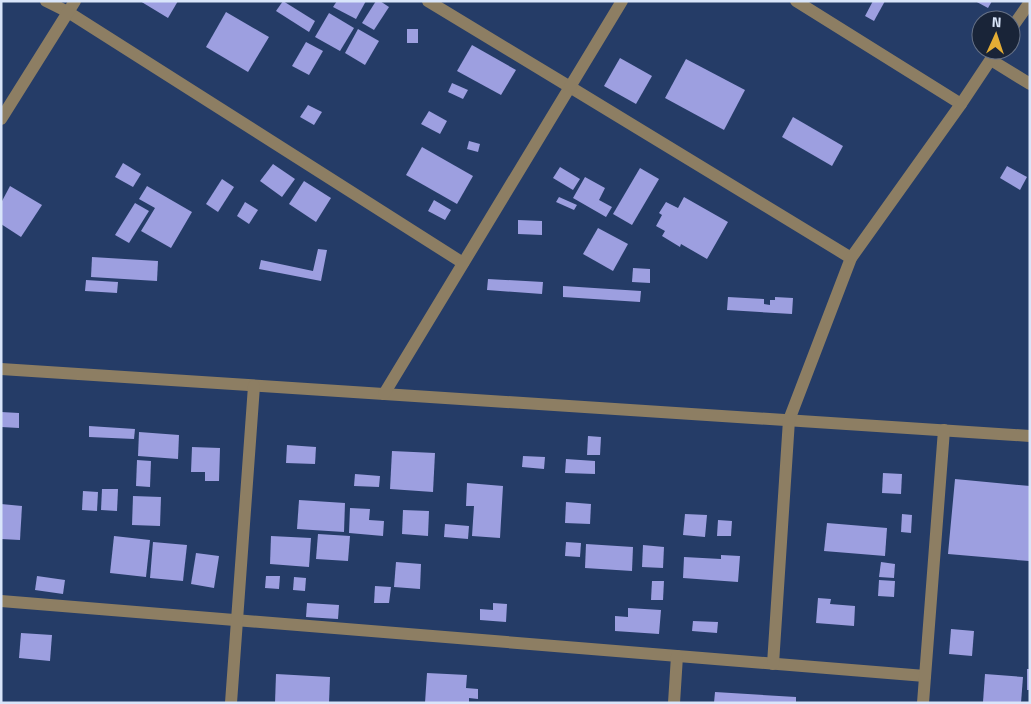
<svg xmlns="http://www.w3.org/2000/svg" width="1031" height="704" font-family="'Titillium Web',sans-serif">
  <rect width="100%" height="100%" fill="#253c67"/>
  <!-- building -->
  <g fill="#9d9fe0">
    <path d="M140,1H178L168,18Z"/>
    <path d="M283,1L315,21L309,32L276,11Z"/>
    <path d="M337,1H366L356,19L333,7Z"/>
    <path d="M376,1H380L389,7L374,30L362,23Z"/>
    <path d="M873,1H885L874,21L865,16Z"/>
    <path d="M975,1H992L988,8Z"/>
    <path d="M226,12L269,37L248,72L206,47Z"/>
    <path d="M329,13L354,28L340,51L315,37Z"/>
    <path d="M358,29L379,41L365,65L345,53Z"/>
    <rect x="407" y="29" width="11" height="14"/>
    <path d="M306,42L323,51L309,75L292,66Z"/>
    <path d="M472,45L516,70L501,95L457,71Z"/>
    <path d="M620,58L652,76L636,104L604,86Z"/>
    <path d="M686,59L745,90L724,130L665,98Z"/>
    <path d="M452,83L468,90L463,99L448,92Z"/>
    <path d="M308,105L322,112L314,125L300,117Z"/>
    <path d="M429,111L447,121L440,134L421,124Z"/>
    <path d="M793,117L843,146L832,166L782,137Z"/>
    <path d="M469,141L480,144L478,152L467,149Z"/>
    <path d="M422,147L473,176L457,204L406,175Z"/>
    <path d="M123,163L141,174L133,187L115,177Z"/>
    <path d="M273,164L295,179L282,197L260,181Z"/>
    <path d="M1007,166L1027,177L1020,190L1000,178Z"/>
    <path d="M560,167L580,179L573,190L553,178Z"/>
    <path d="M640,168L659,179L632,225L613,214Z"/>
    <path d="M585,177L605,188L599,200L612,207L606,217L573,198Z"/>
    <path d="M222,179L234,187L218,212L206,204Z"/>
    <path d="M304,181L331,198L316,222L289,204Z"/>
    <path d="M10,186L42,205L21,237L1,224V203Z"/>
    <path d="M147,186L192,212L171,248L141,231L155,208L139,199Z"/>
    <path d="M559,197L577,205L574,210L556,202Z"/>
    <path d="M684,197L728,222L707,259L681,244L680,247L662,236L665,231L656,226L662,215L659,213L666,202L678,208Z"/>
    <path d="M434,200L451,210L445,220L428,211Z"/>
    <path d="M245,202L258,210L249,224L237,216Z"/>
    <path d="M135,203L149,211L129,243L115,235Z"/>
    <path d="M518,220L542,221V235L518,234Z"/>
    <path d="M598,228L628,244L613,271L583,254Z"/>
    <path d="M318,249L327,250L321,281L259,269L261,260L313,271Z"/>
    <path d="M92,257L158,261L157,281L91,277Z"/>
    <path d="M633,268L650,269V283L632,282Z"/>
    <path d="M488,279L543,282L542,294L487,290Z"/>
    <path d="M86,280L118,282L117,293L85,291Z"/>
    <path d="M563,286L641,291L640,302L563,297Z"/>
    <path d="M728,297L764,299V304L770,305V300H775V297L793,298L792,314L727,310Z"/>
    <path d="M1,412L19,413V428L1,427Z"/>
    <path d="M89,426L135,429L134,439L89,437Z"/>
    <path d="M139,432L179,435L178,459L138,456Z"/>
    <path d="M588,436L601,437L600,455H587Z"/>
    <path d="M287,445L316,447L315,464L286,463Z"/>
    <path d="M192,447L220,448L219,481H205V472H191Z"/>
    <path d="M392,451L435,453L433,492L390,489Z"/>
    <path d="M523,456L545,457L544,469L522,467Z"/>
    <path d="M566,459L595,461V474L565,473Z"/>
    <path d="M137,460L151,461L150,487L136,486Z"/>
    <path d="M883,473L902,474L901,494L882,493Z"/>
    <path d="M355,474L380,476L379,487L354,486Z"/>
    <path d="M955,479L1030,486L1029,561L948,554Z"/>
    <path d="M467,483L503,486L500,538L472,536L474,506H466Z"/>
    <path d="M102,489H118L117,511L101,510Z"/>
    <path d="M83,491L98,492L97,511L82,510Z"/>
    <path d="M133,496L161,497L160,526L132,525Z"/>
    <path d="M299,500L345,503L344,532L297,529Z"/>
    <path d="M566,502L591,504L590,524L565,523Z"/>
    <path d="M1,504L22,506L20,540L1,539Z"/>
    <path d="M350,508L370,509L369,520L384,521L383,536L349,533Z"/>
    <path d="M403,510L429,511L428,536L402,534Z"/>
    <path d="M685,514L707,515L705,537L683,535Z"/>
    <path d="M902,514L912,515L911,533L901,532Z"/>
    <path d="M718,520L732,521L731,536H717Z"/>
    <path d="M827,523L887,528L885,556L824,551Z"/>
    <path d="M445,524L469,526L468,539L444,537Z"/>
    <path d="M318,534L350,536L348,561L316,559Z"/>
    <path d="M114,536L150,540L146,577L110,573Z"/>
    <path d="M271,536L311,538L309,567L270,564Z"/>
    <path d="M153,542L187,545L183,581L150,578Z"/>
    <path d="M566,542L581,543L580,557L565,556Z"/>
    <path d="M586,544L633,547L632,571L585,568Z"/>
    <path d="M643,545L664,547L663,568L642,567Z"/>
    <path d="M196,553L219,556L214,588L191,584Z"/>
    <path d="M721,555L740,556L738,582L683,578L684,557L721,559Z"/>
    <path d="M396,562L421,564L420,589L394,587Z"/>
    <path d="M881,562L895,564L894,578L879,577Z"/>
    <path d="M37,576L65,580L63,594L35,590Z"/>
    <path d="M266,576H280L279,589L265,588Z"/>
    <path d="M294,577L306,578L305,591L293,590Z"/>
    <path d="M879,580L895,581L894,597L878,596Z"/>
    <path d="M652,581H664L663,600H651Z"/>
    <path d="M375,586L391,587L389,603H374Z"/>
    <path d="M818,598L831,599L830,604L855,606L854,626L816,623Z"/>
    <path d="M307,603L339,605L338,619L306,617Z"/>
    <path d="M493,603L507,604L506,622L480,620V609L493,610Z"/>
    <path d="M628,608L661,610L659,634L615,631V616L628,617Z"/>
    <path d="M693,621L718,622L717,633L692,631Z"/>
    <path d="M951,629L974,631L972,656L949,654Z"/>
    <path d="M21,633L52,635L50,661L19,658Z"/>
    <rect x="1027" y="669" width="3" height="21"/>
    <path d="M427,673L467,675L466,688L478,689V699L469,698V703H425Z"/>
    <path d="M276,674L330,677L329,703H275Z"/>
    <path d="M985,674L1023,677L1021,703L983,702Z"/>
    <path d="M715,692L796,697V703H714Z"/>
  </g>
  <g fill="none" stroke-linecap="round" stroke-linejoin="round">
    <!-- minor -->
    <g stroke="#8d7e63" stroke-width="12">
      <path d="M46,1L68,12L463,263"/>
      <path d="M428,1L570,87L851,258"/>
      <path d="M796,1L961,104"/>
      <path d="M1011,29L1030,2"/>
      <path d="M991,60L1030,84"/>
      <path d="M1,119L75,1"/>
      <path d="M1,369L1030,436"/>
      <path d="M384,394L622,1"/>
      <path d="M1,601L925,676"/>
      <path d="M773,664L789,420L851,258L961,104L997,50"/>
      <path d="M231,703L254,386"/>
      <path d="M674,703L677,656"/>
      <path d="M923,703L944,430"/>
    </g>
  </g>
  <!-- border -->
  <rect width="1031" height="704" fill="none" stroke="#d9e5fa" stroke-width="5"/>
  <!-- north arrow -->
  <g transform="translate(996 35) rotate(3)"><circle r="24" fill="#192438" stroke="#667186"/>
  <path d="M0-4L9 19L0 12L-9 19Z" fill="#e4ad35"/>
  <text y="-8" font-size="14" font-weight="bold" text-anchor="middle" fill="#d9e5fa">N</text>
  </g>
</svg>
